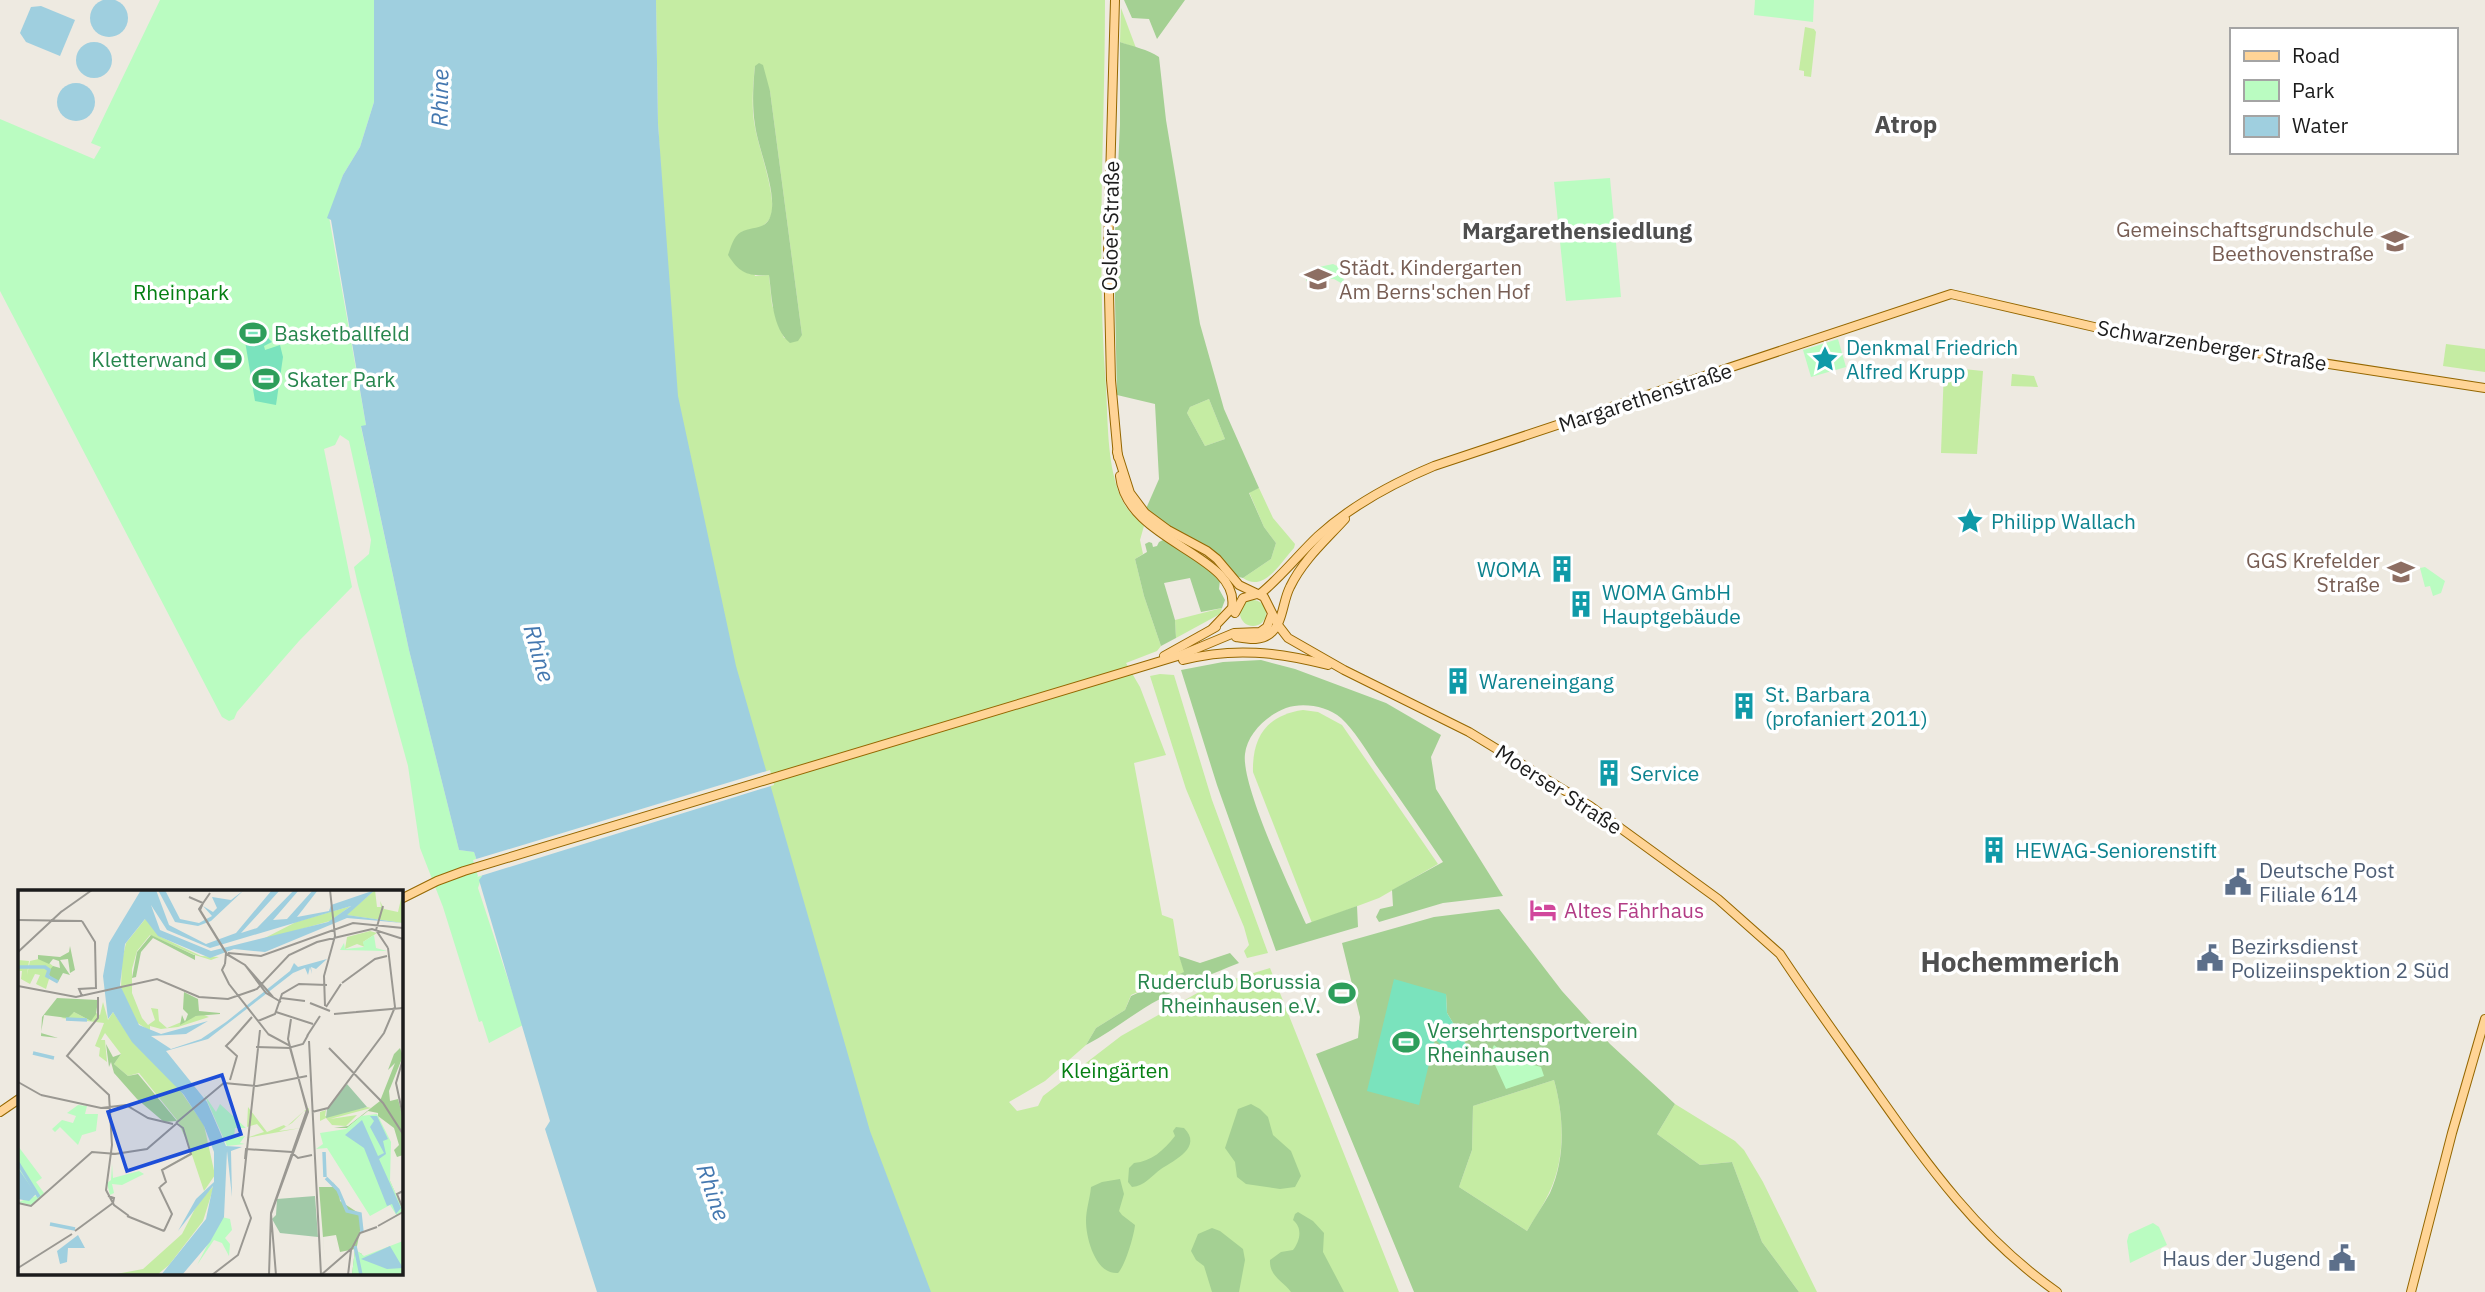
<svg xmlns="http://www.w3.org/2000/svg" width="2485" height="1292" font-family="'IBM Plex Sans',sans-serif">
  <rect width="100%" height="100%" fill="#eeeae1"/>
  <!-- grass -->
  <g fill="#c5eca3" fill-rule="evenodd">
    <path d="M656,0H1105C1105,129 1096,259 1106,388C1108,422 1107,461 1119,493C1124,507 1133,516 1144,526L1140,540L1143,554L1135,559L1144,596L1161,646L1157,651L1126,663L1140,687L1166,755L1134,763L1162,915L1173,919L1179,956L1185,972L1131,995L1125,1010L1096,1028L1086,1045L1045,1081L1009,1102L1017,1111L1038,1106L1043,1096L1121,1036L1208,987L1270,968L1399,1292H923L858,1120L734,681L675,412L658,123ZM755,66L770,91L802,335L784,338L772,305L769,275L755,276L741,232C752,230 764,229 770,218C779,202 758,146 755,127C751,108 753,85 755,66Z"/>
    <path d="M1121,8L1136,48L1120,42Z"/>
    <path d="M1805,27L1814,29L1816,32L1811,77L1804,76V71L1799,70Z"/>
    <path d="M2446,344L2485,349V372L2443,366Z"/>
    <path d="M1944,367L1983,371L1977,454L1941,453Z"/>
    <path d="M2012,374L2034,376L2038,387L2011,386Z"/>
    <path d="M1209,399L1225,439L1205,446L1187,413L1190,407Z"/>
    <path d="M1259,488L1273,518L1295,544L1294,548C1281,562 1264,593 1243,578L1271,559L1276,543L1264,527L1249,492Z"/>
    <circle cx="1253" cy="613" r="13"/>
    <path d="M1222,608L1220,614L1176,638L1175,620Z"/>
    <path d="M1160,674L1174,675L1212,800L1268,953L1247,958L1244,951L1249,945L1244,927L1186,789L1150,676Z"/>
    <path d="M1303,710L1318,712L1342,725L1438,864L1379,898L1312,923L1253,772C1252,737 1267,715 1303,710Z"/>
    <path d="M1554,1080C1564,1116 1566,1158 1549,1193C1543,1206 1534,1219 1527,1231L1459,1187L1472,1150L1473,1106Z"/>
    <path d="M1675,1104L1735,1141L1744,1150L1763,1182L1817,1292H1799L1762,1242L1732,1162L1700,1165L1657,1134Z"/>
  </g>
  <!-- forest -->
  <g fill="#a4d093" fill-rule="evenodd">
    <path d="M1124,0H1185L1157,39L1149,19L1132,18Z"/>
    <path d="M1120,42C1134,47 1147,49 1159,57L1166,120L1200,324L1224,409L1259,488L1249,493L1264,527L1276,543L1271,559L1243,578L1235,576L1219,557L1168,529L1145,511L1159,479L1155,404L1117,395L1114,253L1120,125ZM1209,399L1225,439L1205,446L1187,413L1190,407Z"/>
    <path d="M759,63L763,65L770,91L802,335L798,341L790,343C772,328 772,297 769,275C748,276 740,274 728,255C731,247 733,237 741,232C752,226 767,231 771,214C777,192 758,148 755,125C752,106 753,85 755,66Z"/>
    <path d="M1165,539L1205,564L1220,580L1219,589L1225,600L1222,608L1201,612L1190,578L1164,583L1175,620L1176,638L1161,646L1144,596L1135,559L1147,552L1145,544L1149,542L1152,543L1153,547L1157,546L1159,542Z"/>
    <path d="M1261,660L1295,669L1386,703L1441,735L1431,757L1436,789L1503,896L1443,903L1379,922L1376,917L1380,909L1393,906L1392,890L1443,862C1421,830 1399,797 1376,765C1366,750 1355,731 1341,718C1327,706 1303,702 1286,708C1267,715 1247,734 1245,754C1241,786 1291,890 1306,924L1357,906L1358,927L1276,951L1217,785L1181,670L1223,662Z"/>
    <path d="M1499,909L1562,991L1610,1044L1675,1104L1657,1134L1700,1165L1732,1162L1762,1242L1799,1292H1414L1316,1054L1358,1038L1360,1017L1342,943L1434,917ZM1446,994L1447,1013L1467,1046L1452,1056L1435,1038ZM1554,1080C1564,1116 1566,1158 1550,1193C1543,1206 1534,1218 1527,1231L1459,1187L1472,1150L1473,1106Z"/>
    <path d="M1230,953L1239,963C1212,974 1185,984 1160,999C1135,1012 1113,1031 1086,1045L1096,1028L1125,1010L1131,996L1184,972L1179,956L1200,963Z"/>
    <path d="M1251,1104L1260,1109L1268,1117L1273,1135L1291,1151L1301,1176L1295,1187L1280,1189L1246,1184L1237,1177L1235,1162L1225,1148L1238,1109Z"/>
    <path d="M1176,1127L1184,1128C1203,1147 1175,1160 1161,1169C1151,1176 1145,1186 1132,1187L1128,1182L1129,1168L1134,1163C1152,1161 1163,1151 1175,1136L1173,1131Z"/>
    <path d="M1120,1179L1124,1194L1119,1211L1122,1215L1135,1225C1134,1236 1125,1266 1118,1273C1096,1275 1086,1239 1086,1221C1086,1210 1090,1198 1091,1187L1102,1182Z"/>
    <path d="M1298,1212L1313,1221L1324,1233L1323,1252L1344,1292H1291C1283,1281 1269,1276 1270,1260L1281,1252L1293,1250C1300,1241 1303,1228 1293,1220L1295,1214Z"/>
    <path d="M1212,1228L1220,1231L1243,1249L1245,1260L1239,1292H1212L1204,1266L1196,1260L1191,1251L1198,1234Z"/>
  </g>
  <!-- park -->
  <g fill="#bafcc1">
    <path d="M160,0H374V102L360,147L343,175L329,217L366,425L361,427L409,650L459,850L474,852L482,876L478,888L523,1025L489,1043L482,1021L479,1022L443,907L420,848L408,766L358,585L354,567L369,554L371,540L349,441L340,435L335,445L324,449L352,587L299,641L237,712L234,719L229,721L222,717L0,291V119L94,159L101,147L91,143Z"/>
    <path d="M1755,0H1814L1813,22L1754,15Z"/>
    <path d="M1610,178L1621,297L1566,301L1554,182Z"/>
    <path d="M1333,264L1339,267L1344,280L1341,283L1334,279L1316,278L1314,284L1308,283L1306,280L1310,269Z"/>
    <path d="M1838,339L1846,367L1811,377L1803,350Z"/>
    <path d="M2425,567L2445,581L2441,593L2433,596L2430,586L2425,587L2420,568Z"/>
    <path d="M1494,1045L1510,1058L1541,1067L1544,1076L1506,1089L1490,1054Z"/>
    <path d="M2153,1223L2159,1227L2167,1245L2130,1263L2127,1241L2129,1234Z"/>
  </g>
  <!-- pitch -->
  <g fill="#7ae3bd">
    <path d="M251,321L272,342L264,346L265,350L280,345L283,357L276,405L255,401L242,323Z"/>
    <path d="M1394,979L1446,994L1447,1013L1467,1046L1452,1056L1435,1039L1419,1105L1367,1091Z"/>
  </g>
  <!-- water -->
  <g fill="#9fcfdf">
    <circle cx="109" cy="18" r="19"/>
    <path d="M374,0H656L658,123L678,396L736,666L870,1131L931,1292H597L545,1129L550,1121L479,880L482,876L474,852L459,850L409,650L361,426L366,425L331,220L327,218L343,175L360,147L374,102Z"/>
    <path d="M41,6L75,20L60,56L26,42L20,33L31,7Z"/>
    <circle cx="94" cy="60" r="18"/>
    <circle cx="76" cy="102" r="19"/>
  </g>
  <!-- pier -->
  <path fill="#eeeae1" d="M770,770L774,785L477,877L478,876L473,860Z"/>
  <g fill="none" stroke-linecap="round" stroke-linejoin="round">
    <defs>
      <g id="major">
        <path d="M1115,0L1108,252L1111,380L1118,457"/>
        <path d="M1117,452L1130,493L1145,513L1168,530L1207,551L1217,559L1239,585L1264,597L1278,625L1288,638L1344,670L1469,732L1590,806L1718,899L1780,954C1809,998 1841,1042 1872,1086C1927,1164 1977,1236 2057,1292"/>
        <path d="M1120,476C1127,543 1241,554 1232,608L1213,628"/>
        <path d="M1260,594C1281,577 1298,555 1318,536C1352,505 1391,484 1434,466L1951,294L2133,336L2166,339L2485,388"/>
        <path d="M1235,613L1243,598L1257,594"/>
        <path d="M1236,637C1248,639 1262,642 1272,632C1283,622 1283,600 1290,587C1303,560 1325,541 1345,519"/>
        <path d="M1164,656L1216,627"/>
        <path d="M1183,660C1233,647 1279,652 1328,665"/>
        <path d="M401,899L437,881L464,871L1181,655L1234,633L1260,632L1267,627L1272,614"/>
        <path d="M0,1112L19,1099"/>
        <path d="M2411,1292L2452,1133L2485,1019"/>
      </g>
    </defs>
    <!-- major casing -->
    <use href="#major" stroke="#956700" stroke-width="10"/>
    <!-- major -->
    <use href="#major" stroke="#ffd496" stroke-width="8"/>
  </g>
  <!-- icons -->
  <defs>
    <symbol id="school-bare" viewBox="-9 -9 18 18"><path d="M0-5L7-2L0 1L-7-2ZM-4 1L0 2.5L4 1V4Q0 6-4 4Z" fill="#8d6e63" stroke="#fff" stroke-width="2.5" paint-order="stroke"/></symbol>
    <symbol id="stadium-bare" viewBox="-9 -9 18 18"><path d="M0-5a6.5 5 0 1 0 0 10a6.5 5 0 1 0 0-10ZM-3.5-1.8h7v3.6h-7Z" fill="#2e9e5b" stroke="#fff" stroke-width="2.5" paint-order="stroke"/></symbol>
    <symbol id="sight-bare" viewBox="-9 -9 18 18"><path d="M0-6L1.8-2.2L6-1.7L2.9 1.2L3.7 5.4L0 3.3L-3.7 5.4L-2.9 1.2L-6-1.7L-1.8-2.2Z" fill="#0f9aa8" stroke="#fff" stroke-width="2.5" paint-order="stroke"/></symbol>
    <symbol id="building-bare" viewBox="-9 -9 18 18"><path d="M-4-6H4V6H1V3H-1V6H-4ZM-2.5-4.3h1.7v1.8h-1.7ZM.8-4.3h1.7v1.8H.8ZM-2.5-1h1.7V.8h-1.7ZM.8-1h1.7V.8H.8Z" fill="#0f9aa8" stroke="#fff" stroke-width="2.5" paint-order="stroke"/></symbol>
    <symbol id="civic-bare" viewBox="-9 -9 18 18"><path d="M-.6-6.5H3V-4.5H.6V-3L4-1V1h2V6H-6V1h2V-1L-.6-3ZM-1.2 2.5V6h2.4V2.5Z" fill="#5c6f8a" stroke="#fff" stroke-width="2.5" paint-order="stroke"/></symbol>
    <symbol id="hotel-bare" viewBox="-9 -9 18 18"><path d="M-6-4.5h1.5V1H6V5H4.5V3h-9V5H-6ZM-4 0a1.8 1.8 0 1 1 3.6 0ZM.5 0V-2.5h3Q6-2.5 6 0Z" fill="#d1479c" stroke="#fff" stroke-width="2.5" paint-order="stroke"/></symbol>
  </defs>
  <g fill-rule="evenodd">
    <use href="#school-bare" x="2376" y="222" width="38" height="38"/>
    <use href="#school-bare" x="1299" y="260" width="38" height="38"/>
    <use href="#stadium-bare" x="234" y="314" width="38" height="38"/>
    <use href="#stadium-bare" x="209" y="340" width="38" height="38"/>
    <use href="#sight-bare" x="1806" y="340" width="38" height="38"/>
    <use href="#stadium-bare" x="247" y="360" width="38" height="38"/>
    <use href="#sight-bare" x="1951" y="502" width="38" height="38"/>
    <use href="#building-bare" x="1543" y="550" width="38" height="38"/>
    <use href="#school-bare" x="2382" y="553" width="38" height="38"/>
    <use href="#building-bare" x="1562" y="585" width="38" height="38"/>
    <use href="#building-bare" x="1439" y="662" width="38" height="38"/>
    <use href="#building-bare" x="1725" y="687" width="38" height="38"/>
    <use href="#building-bare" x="1590" y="754" width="38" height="38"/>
    <use href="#building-bare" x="1975" y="831" width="38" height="38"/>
    <use href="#civic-bare" x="2219" y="863" width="38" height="38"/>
    <use href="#hotel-bare" x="1524" y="891" width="38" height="38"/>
    <use href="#civic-bare" x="2191" y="939" width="38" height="38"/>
    <use href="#stadium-bare" x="1323" y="974" width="38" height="38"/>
    <use href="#stadium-bare" x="1387" y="1023" width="38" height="38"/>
    <use href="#civic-bare" x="2323" y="1239" width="38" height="38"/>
  </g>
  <g text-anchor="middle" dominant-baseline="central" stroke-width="7" stroke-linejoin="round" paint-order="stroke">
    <!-- street labels -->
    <g font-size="21" fill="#1c1c1c" stroke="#fff">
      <text transform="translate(1110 226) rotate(-89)">Osloer Straße</text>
      <text transform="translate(2212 345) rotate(9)">Schwarzenberger Straße</text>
      <text transform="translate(1645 397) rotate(-18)">Margarethenstraße</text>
      <text transform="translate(1559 789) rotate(33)">Moerser Straße</text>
    </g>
    <!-- education labels -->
    <g font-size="21" fill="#785e54" stroke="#fff" text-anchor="end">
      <text x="2374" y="229">Gemeinschaftsgrundschule<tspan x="2374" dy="24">Beethovenstraße</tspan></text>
      <text x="1339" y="267" text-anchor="start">Städt. Kindergarten<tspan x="1339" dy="24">Am Berns'schen Hof</tspan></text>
      <text x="2380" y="560">GGS Krefelder<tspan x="2380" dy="24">Straße</tspan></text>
    </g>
    <!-- park labels -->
    <g font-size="21" fill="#057f12" stroke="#fff">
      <text x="181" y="292">Rheinpark</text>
      <text x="1115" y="1070">Kleingärten</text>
    </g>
    <!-- leisure labels -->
    <g font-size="21" fill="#27864d" stroke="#fff" text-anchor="start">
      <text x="274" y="333">Basketballfeld</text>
      <text x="207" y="359" text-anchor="end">Kletterwand</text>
      <text x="287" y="379">Skater Park</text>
      <text x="1321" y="981" text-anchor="end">Ruderclub Borussia<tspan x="1321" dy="24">Rheinhausen e.V.</tspan></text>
      <text x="1427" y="1030">Versehrtensportverein<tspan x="1427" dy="24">Rheinhausen</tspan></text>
    </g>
    <!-- culture labels -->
    <g font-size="21" fill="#0d838f" stroke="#fff" text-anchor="start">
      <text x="1846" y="347">Denkmal Friedrich<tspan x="1846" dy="24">Alfred Krupp</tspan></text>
      <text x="1991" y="521">Philipp Wallach</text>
      <text x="1541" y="569" text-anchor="end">WOMA</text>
      <text x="1602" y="592">WOMA GmbH<tspan x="1602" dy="24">Hauptgebäude</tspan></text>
      <text x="1479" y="681">Wareneingang</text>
      <text x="1765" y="694">St. Barbara<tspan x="1765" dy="24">(profaniert 2011)</tspan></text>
      <text x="1630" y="773">Service</text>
      <text x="2015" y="850">HEWAG-Seniorenstift</text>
    </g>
    <!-- service labels -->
    <g font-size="21" fill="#4e5e75" stroke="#fff" text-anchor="start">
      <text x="2259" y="870">Deutsche Post<tspan x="2259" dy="24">Filiale 614</tspan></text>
      <text x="2231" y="946">Bezirksdienst<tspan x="2231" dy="24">Polizeiinspektion 2 Süd</tspan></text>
      <text x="2321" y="1258" text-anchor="end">Haus der Jugend</text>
    </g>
    <!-- hotel labels -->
    <g font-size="21" fill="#b23c85" stroke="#fff" text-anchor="start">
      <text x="1564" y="910">Altes Fährhaus</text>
    </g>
    <!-- water labels -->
    <g font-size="23" font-style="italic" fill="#4478b0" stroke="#fff">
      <text transform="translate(439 98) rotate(-89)">Rhine</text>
      <text transform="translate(540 653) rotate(74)">Rhine</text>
      <text transform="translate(714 1192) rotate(71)">Rhine</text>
    </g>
    <!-- neighbourhood labels -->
    <g font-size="23" font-weight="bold" fill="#4f4f4f" stroke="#fff">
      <text x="1577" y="230">Margarethensiedlung</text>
    </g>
    <!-- quarter labels -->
    <g font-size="24" font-weight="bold" fill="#4f4f4f" stroke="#fff">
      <text x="1906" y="124">Atrop</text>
    </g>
    <!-- district labels -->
    <g font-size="28" font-weight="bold" fill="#4f4f4f" stroke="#fff">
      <text x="2020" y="961">Hochemmerich</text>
    </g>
  </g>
  <!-- overview -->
  <g transform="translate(18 890)">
    <rect width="385" height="385" fill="#eeeae1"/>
    <path d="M357,0L359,17H363L362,11L366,19L380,22L385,0V33L328,25ZM333,16L312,31L241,51L278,32ZM128,28L143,47L183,66L201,67L193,70L177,65V70V65L132,45L119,61L114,79V103L124,128L130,135L137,130L133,118L140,119L141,131L149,138L178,126L186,125L191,127L160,137L143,139L132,136V141L118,132L103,98L104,70L108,53ZM352,41L359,43L345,52L347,57L339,54L327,59L329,47ZM25,68L35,76L28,99L18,94L22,85L17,84L12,94L3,89L4,81H0V70L11,71L9,85L12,71ZM85,112L90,130L95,122L115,152L155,190L186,235L197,285L186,301L174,265L141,281L173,263L172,258L159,230L121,183L110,186L96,174L103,164L87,143L83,150H87L89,172L81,166L82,158L77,156L86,133L43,128L56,122L73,131L70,119L82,125ZM230,217L249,242L266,235L268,237L286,221L291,218V223L286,221L274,233L261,241L283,238L228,248L246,242L239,234L229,237ZM349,217L353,218L312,229L339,225L328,236L314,235L308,228L302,231V222L308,220L307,226ZM196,296L185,331L151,375L139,385H93L125,379L164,344L182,309Z" fill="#c5eca3"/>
    <path d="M133,45L176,65H177V70L135,48L123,62L118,87L114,88L119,62ZM52,56L57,80L52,83L50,69L42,70L52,85L45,83L40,92L33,88L30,82L35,76L42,78L41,71L35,69L31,74L20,69V65L42,67L51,62ZM166,102L180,109L181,121L202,123V118V124L178,126L162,135L164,125L167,132L170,124L165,119ZM39,108L80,110L78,124L73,131L56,122L50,128L26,125L23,143L40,148L23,146L24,127ZM88,154L95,167L103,164L96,174L110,186L120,184L159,231L146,232L119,209L96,183L93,172L91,177ZM382,158L385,166L371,201L372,211L380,209L385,228V265L379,267L376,260L381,255L376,238L360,226L372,261V291L385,320L361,268L360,223L350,221L329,238H316L330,236L362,211L377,173L370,180L376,164ZM315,292L321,301L322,311L339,322L344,331L338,361L344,364L334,385L337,359L322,362L318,345L305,347L307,373L301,297H317Z" fill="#a4d093"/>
    <path d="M329,194L349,217L308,228L309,219ZM297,306L300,347L262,343L254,329L258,325L259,309Z" fill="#a1c9a8"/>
    <path d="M356,45L358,58L369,61L322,60L326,53L327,59L346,57L345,52ZM186,204L198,222L202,214L228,238H217L216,248L227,246L222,253L227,254L209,256ZM60,215L69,216L67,224H80L78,241L64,245L60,255L42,237L37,242L34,239L44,230L55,233L58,226L49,223ZM359,224L373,252L372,291L385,320L379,326L372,315L352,326L309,258L298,259L305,254L302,243L328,239L343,226ZM0,256L24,288L18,292L26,303L14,315L0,312L18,306L0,278ZM94,274L95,288L121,281L126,284L104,295L94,294L96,303L92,305L89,293L93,290ZM204,327L212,329L214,340L207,348L212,354L211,366L204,353L196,350L179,375ZM385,351V385H334L337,359L346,366Z" fill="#bafcc1"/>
    <path d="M123,0H138L151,35L188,54L218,43L254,0H262L223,43L239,38L276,0H281L255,30L269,29L295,0H300L279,27L311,21L313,15L357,0L329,25L385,33L329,28L247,62L216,59L192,68L140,46L127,29L107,54L102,95L121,135L143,144L190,131L168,144L133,146L153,159L183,149L208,132L272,81L276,73L280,77L309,69L298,79L293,77L294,84L292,77L290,85L287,78L275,83L190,149L148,161L189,212L208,256L224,257L213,261L214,307L209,261L206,327L192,352L164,385H143L188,329L195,296L160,341L178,309L196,292V262L186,236L166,205L114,152L95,122L90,129L85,86L91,53ZM133,15L149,40L192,58L333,16L310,32L193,61L142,40ZM140,0H147L162,29L181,33L194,26L185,16L195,22L199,18L194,7L213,10L226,0L193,31L180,36L157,32ZM352,226H359L370,249L365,251L368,264L361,269L383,318L378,324L374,314L369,316L346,258L327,245L344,230L360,266L366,263L352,237L356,231ZM0,278L18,304L11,311L0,309ZM60,345L67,358H50L49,372L42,374L39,361ZM372,356L385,378L369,379L343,369Z" fill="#9fcfdf" fill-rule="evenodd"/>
    <path fill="none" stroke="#9fcfdf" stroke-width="3.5" d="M0,77H27L31,80L29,86L40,92M48,129L69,130M15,163L36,168M306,262L307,287M0,273L21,307M308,288L320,300L329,321L342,324L344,342M32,334L57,339M337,356L343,385"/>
    <path fill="none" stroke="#9a9892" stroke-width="2" d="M192,3L181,19L208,63L207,74M171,7L185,13L182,20L209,64L227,75L255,107M365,16L358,40L370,58M43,22L74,0M0,30L64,31M64,31L77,52L78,99M385,50V15M0,62L44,21M210,63L243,66L335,33L385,38M208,64L227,75L248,103L263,112M207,74L204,80L211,94L251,145M324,93L357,69L369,66M0,96L58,107L139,89L181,107L210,109L239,99L271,65L299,52L354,39L385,49M64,106L61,99L78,98M80,107V128L49,166L91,205L94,255L88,300L96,315L111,326M263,108L287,111M292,113L312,121M307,116L306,86L317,46L312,0M308,117L323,94M258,122L295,134M338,122L385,118M316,124L385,118M240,131L257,124L264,104L281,94L309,95M250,144L274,157L285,154L290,145M289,146L302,126M213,151L234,127M291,151L303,385M238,157L272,158L290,222L253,324L258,385M311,158L365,213L385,244M385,169L378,193L385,226M212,190L219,166L208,156L213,151M0,192L23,205M206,193L239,196L289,186M23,205L83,218L108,215L130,228L155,234M294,222L310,218L366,143L377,117L370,58M158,233L207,192M273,262L280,268L294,265M97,264L129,259L158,234M227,269L228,259L274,262M141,297L154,324L146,341M142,297L148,292L144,280L173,264L165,238L158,233M385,301L379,304L385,319M0,313L13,316L74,262L99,264M109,326L146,341M360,336L385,322M57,341L95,313L96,308L90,306M0,378L54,344M194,385L220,365L233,328L224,305L242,140M251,385L253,323L289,220L270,149L273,129M303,385L333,359M330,385L333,360L342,343L359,337"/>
    <path fill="#1d4ed8" fill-opacity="0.15" stroke="#1d4ed8" stroke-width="3.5" d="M204,185L223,244L109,281L90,222Z"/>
    <rect width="385" height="385" fill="none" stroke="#1c1c1c" stroke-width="3.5"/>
  </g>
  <!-- legend -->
  <rect x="2230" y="28" width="228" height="126" fill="#ffffff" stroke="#a4a4a4" stroke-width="2"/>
  <rect x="2244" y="51" width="35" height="10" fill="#ffd496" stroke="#a4a4a4" stroke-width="2"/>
  <text x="2292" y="63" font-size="21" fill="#1c1c1c">Road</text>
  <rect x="2244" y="80" width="35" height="21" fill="#bafcc1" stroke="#a4a4a4" stroke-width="2"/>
  <text x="2292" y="98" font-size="21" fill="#1c1c1c">Park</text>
  <rect x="2244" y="116" width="35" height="21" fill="#9fcfdf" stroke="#a4a4a4" stroke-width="2"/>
  <text x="2292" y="133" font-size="21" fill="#1c1c1c">Water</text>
</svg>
